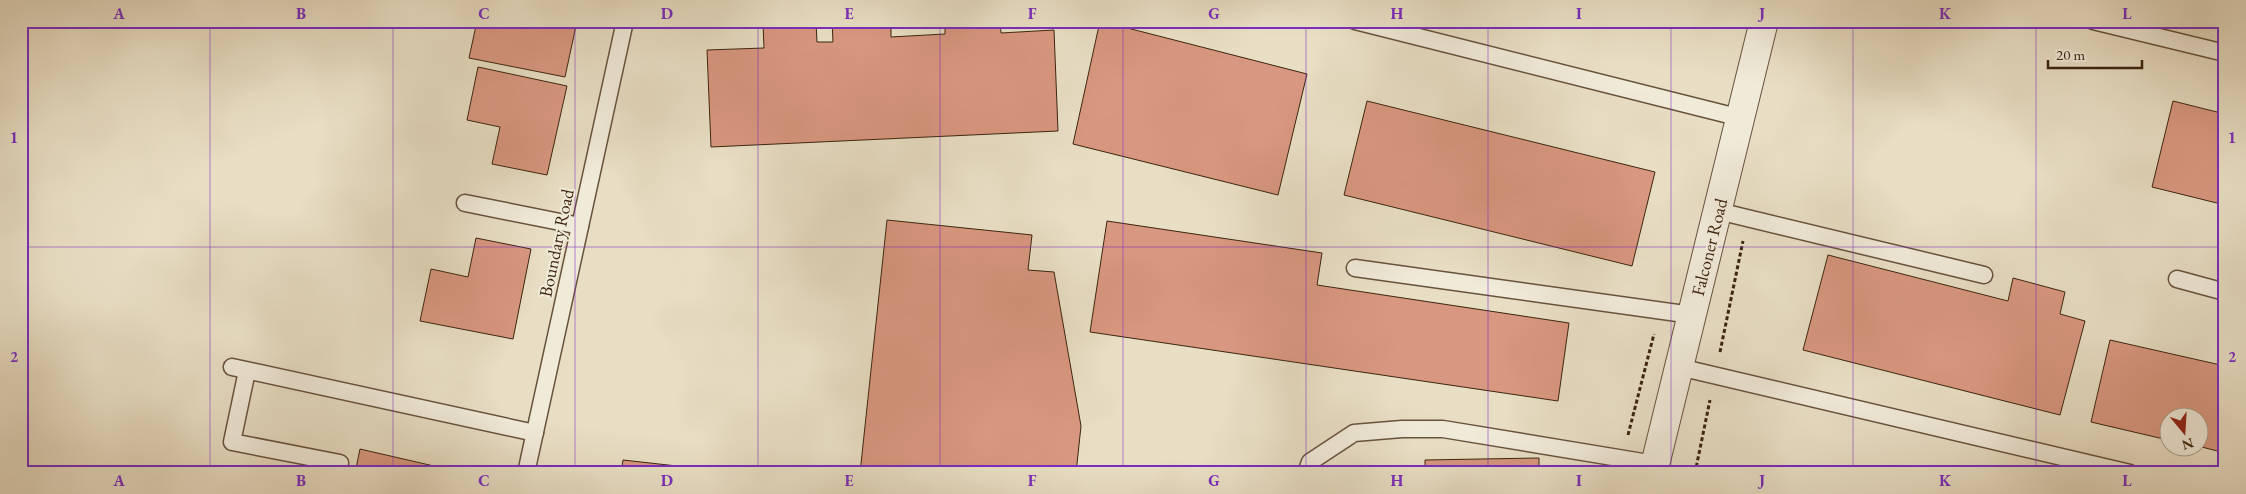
<svg xmlns="http://www.w3.org/2000/svg" width="2246" height="494" font-family="'EB Garamond',serif">
  <rect width="100%" height="100%" fill="#e8dec4"/>
  <filter id="stains"><feTurbulence type="fractalNoise" baseFrequency=".004" numOctaves="4"/><feColorMatrix values="0 0 0 0 .2 0 0 0 0 .09 0 0 0 0 .02 0 0 0 .5 -.17"/></filter>
  <radialGradient id="worn" r=".72"><stop offset=".6" stop-color="#630" stop-opacity="0"/><stop offset="1" stop-color="#630" stop-opacity=".3"/></radialGradient>
  <!-- building -->
  <g fill="#d89780" stroke="#3c240e">
    <path d="M477,21H577L565,77L469,58Z"/>
    <path d="M832,21H891V37L945,34V21H1000L1001,33L1054,30L1058,131L711,147L707,50L764,48L763,24L816,22L817,42H833Z"/>
    <path d="M1100,21L1307,74L1278,195L1073,144Z"/>
    <path d="M478,67L567,86L547,175L492,164L500,127L467,120Z"/>
    <path d="M1367,101L1655,172L1632,266L1344,195Z"/>
    <path d="M2173,101L2225,114V205L2152,187Z"/>
    <path d="M887,220L1032,235L1028,270L1054,272L1081,426L1076,473H860Z"/>
    <path d="M1107,221L1322,253L1317,285L1569,323L1558,401L1090,332Z"/>
    <path d="M476,238L531,249L513,339L420,321L431,269L468,277Z"/>
    <path d="M1828,255L2008,301L2013,278L2065,292L2060,314L2085,321L2060,415L1803,350Z"/>
    <path d="M2110,340L2225,366V453L2198,446V416H2168V440L2091,422Z"/>
    <path d="M360,449L460,472V473H355Z"/>
    <path d="M1539,458V473H1425V460Z"/>
    <path d="M623,460L740,473H621Z"/>
  </g>
  <g fill="none" stroke-linecap="round" stroke-linejoin="round">
    <defs>
      <g id="lane">
        <path d="M1355,21L1741,118"/>
        <path d="M2093,21L2225,53"/>
        <path d="M465,203L580,226"/>
        <path d="M1718,211L1984,275"/>
        <path d="M1355,268L1692,315"/>
        <path d="M2177,279L2225,292"/>
        <path d="M232,367L535,433"/>
        <path d="M1679,367L2130,473"/>
        <path d="M247,371L232,442L340,463"/>
        <path d="M526,473L625,21"/>
        <path d="M1306,473L1310,462L1354,433L1402,429H1443L1655,464"/>
      </g>
      <path id="street" d="M1653,473L1764,21"/>
    </defs>
    <!-- lane casing -->
    <use href="#lane" stroke="#67523c" stroke-width="19"/>
    <!-- street casing -->
    <use href="#street" stroke="#67523c" stroke-width="30"/>
    <!-- path -->
    <g stroke="#3c240e" stroke-width="3" stroke-dasharray="4 2.5" stroke-linecap="butt">
      <path d="M1720,352L1743,241"/>
      <path d="M1628,435L1654,334"/>
      <path d="M1695,473L1710,400"/>
    </g>
    <!-- lane -->
    <use href="#lane" stroke="#f0ead9" stroke-width="16"/>
    <!-- street -->
    <use href="#street" stroke="#f0ead9" stroke-width="28"/>
  </g>
  <!-- grid -->
  <path fill="none" stroke="#7b2cbf" stroke-width="1" stroke-opacity="0.55" d="M210,21V473M393,21V473M575,21V473M758,21V473M940,21V473M1123,21V473M1306,21V473M1488,21V473M1671,21V473M1853,21V473M2036,21V473M21,247H2225"/>
  <g text-anchor="middle" dominant-baseline="central" stroke-width="4" stroke-linejoin="round" paint-order="stroke">
    <!-- street labels -->
    <g font-size="18" fill="#3c240e" stroke="#f0ead9">
      <text transform="translate(556 243) rotate(-78)">Boundary Road</text>
      <text transform="translate(1709 247) rotate(-76)">Falconer Road</text>
    </g>
  </g>
  <!-- margin -->
  <rect width="2246" height="494" fill="none" stroke="#e8dec4" stroke-width="55"/>
  <!-- north arrow -->
  <g transform="translate(2184 432) rotate(162)"><circle r="24" fill="#f0ead9" stroke="#a89b88"/>
  <path d="M0-4L9 19L0 12L-9 19Z" fill="#8f2418"/>
  <text y="-8" font-size="14" font-weight="bold" text-anchor="middle" fill="#3c240e">N</text>
  </g>
  <!-- scale -->
  <path d="M2048 60v8h94v-8" fill="none" stroke="#3c240e" stroke-width="2.5"/>
  <text x="2056" y="60" font-size="15" fill="#3c240e" stroke="#f0ead9" stroke-width="4" paint-order="stroke">20 m</text>
  <rect x="28" y="28" width="2190" height="438" fill="none" stroke="#7b2cbf" stroke-width="2"/>
  <g font-size="16" text-anchor="middle" font-weight="bold" fill="#7b2cbf">
    <text x="119" y="19">A</text>
    <text x="301" y="19">B</text>
    <text x="484" y="19">C</text>
    <text x="667" y="19">D</text>
    <text x="849" y="19">E</text>
    <text x="1032" y="19">F</text>
    <text x="1214" y="19">G</text>
    <text x="1397" y="19">H</text>
    <text x="1579" y="19">I</text>
    <text x="1762" y="19">J</text>
    <text x="1945" y="19">K</text>
    <text x="2127" y="19">L</text>
    <text x="14" y="143">1</text>
    <text x="2232" y="143">1</text>
    <text x="14" y="362">2</text>
    <text x="2232" y="362">2</text>
    <text x="119" y="486">A</text>
    <text x="301" y="486">B</text>
    <text x="484" y="486">C</text>
    <text x="667" y="486">D</text>
    <text x="849" y="486">E</text>
    <text x="1032" y="486">F</text>
    <text x="1214" y="486">G</text>
    <text x="1397" y="486">H</text>
    <text x="1579" y="486">I</text>
    <text x="1762" y="486">J</text>
    <text x="1945" y="486">K</text>
    <text x="2127" y="486">L</text>
  </g>
  <rect width="100%" height="100%" filter="url(#stains)"/>
  <rect width="100%" height="100%" fill="url(#worn)"/>
</svg>
